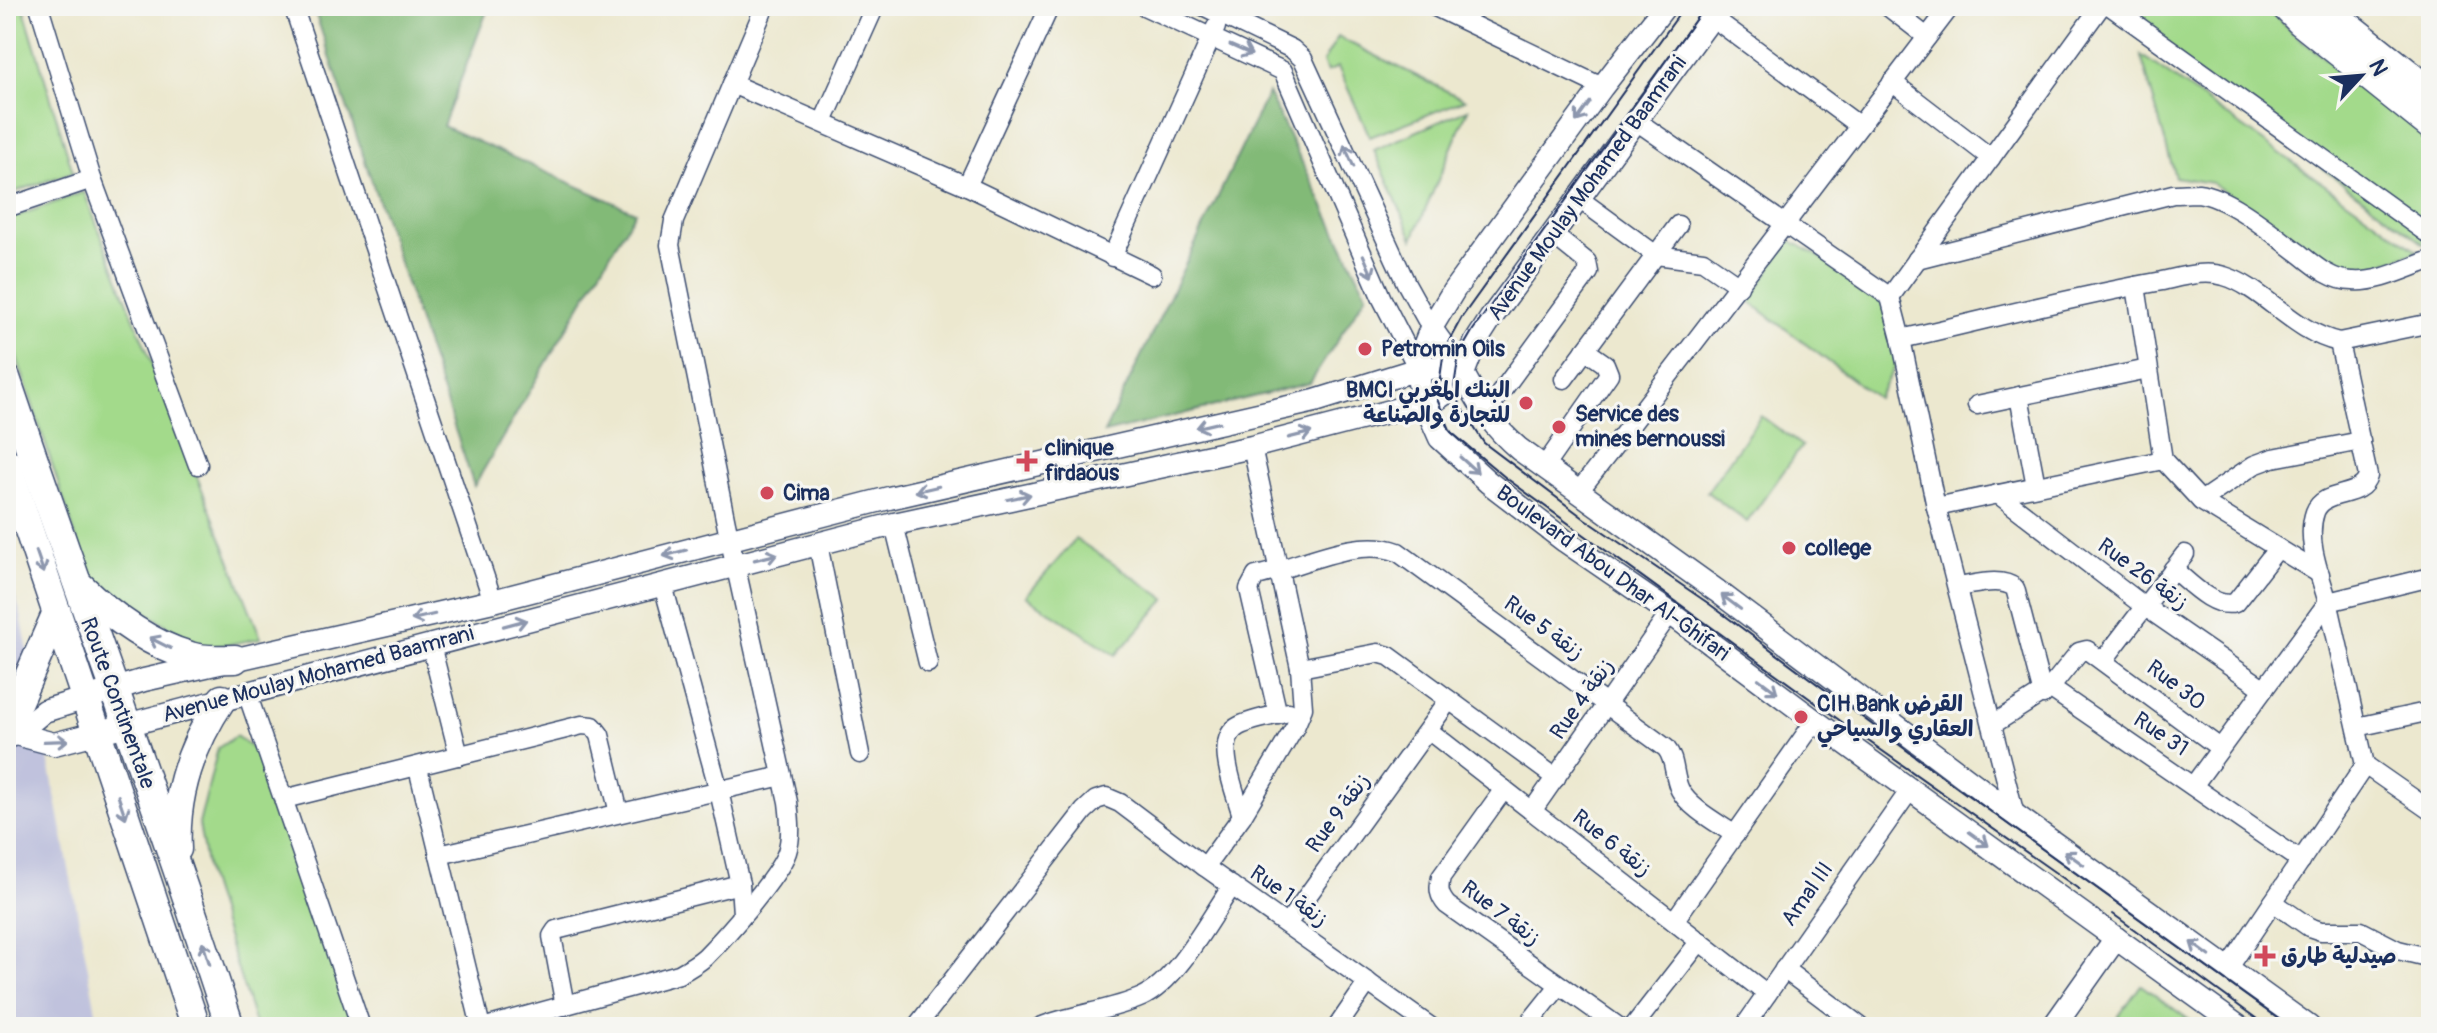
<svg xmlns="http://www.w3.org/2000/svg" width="2437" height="1033" font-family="Pangolin,'Playpen Sans Arabic',sans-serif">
  <rect width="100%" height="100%" fill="#f6f6f2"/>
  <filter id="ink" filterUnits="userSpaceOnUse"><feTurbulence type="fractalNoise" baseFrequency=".0125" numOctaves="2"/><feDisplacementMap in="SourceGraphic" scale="16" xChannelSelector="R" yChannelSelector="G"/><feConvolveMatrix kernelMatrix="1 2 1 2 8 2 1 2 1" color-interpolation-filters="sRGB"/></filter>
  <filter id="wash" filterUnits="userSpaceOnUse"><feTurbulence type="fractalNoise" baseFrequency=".006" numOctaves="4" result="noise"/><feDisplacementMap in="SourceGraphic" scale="32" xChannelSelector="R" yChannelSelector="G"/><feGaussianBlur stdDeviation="1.8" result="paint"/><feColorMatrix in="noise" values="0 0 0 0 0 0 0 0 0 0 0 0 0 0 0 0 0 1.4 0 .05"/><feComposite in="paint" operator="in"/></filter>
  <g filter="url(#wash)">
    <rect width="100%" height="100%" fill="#ece8cf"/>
    <!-- industrial -->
    <path fill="#c0c2dd" d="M6,565L21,615L99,1027H6Z"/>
    <!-- green -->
    <g fill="#a3da8b" stroke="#5f8474" stroke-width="2">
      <path d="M6,6H23L73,172L6,195Z"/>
      <path d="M2105,6H2265L2293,33L2431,141V249Z"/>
      <path d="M1338,37L1465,100L1370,137L1338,67L1327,72L1323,62Z"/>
      <path d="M2141,55L2418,251L2362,270L2323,260L2212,183L2175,177Z"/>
      <path d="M1468,109L1413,239L1374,150Z"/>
      <path d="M84,192L261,638L205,649L89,577L6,324V220Z"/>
      <path d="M1788,239L1890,297L1897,364L1877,398L1750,302Z"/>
      <path d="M1761,416L1802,446L1747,522L1707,492Z"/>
      <path d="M1076,539L1166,599L1116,655L1026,596Z"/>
      <path d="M236,736L260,754L278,812L355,1027H256L208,877L199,824L218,748Z"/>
      <path d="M2141,985L2199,1027H2111Z"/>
    </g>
    <!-- forest -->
    <g fill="#82ba77" stroke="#4e746a" stroke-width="2">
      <path d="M313,6H489L443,126L635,212L474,486Z"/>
      <path d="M1268,93L1367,294L1310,383L1104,433Z"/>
    </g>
  </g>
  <g filter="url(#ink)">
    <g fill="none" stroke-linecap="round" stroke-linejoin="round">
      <defs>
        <g id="minor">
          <path d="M39,6L92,179L198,465"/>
          <path d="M293,6L493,601"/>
          <path d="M1144,6L1283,71L1382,299L1418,369"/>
          <path d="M1203,6L1292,49L1303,59L1406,283L1431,328"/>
          <path d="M1433,6L1602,87"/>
          <path d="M1887,6L1927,37"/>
          <path d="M2110,6L2431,236"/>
          <path d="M1712,17L1858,125"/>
          <path d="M1892,82L1991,158"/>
          <path d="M732,84L967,186L1152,275"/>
          <path d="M1635,120L1890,297L1901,339"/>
          <path d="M823,122L875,6"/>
          <path d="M967,186L1050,6"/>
          <path d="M1578,198L1656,255L1703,261L1739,286"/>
          <path d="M6,208L92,179"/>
          <path d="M1112,257L1216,27"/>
          <path d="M1917,259L2173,194C2181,194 2190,193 2198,193C2230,197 2273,234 2299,253C2315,266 2332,281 2353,281C2379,283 2407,268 2431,260"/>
          <path d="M2136,286L2163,460"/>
          <path d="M1890,297L2101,6"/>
          <path d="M1564,379L1678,225"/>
          <path d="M2019,396L2036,486"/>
          <path d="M1977,405L2148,369"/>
          <path d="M1485,414L1589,272L1587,262L1552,234"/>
          <path d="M1544,467L1609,374L1605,364L1585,350"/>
          <path d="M1579,491C1705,331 1827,168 1951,6"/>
          <path d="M1998,494L2144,606L2263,688"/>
          <path d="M2201,501L2254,465L2273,458L2361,441"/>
          <path d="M1936,507L2163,460L2201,501L2320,574"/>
          <path d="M894,524L928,663"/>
          <path d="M818,544L860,754"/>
          <path d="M2173,569C2189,582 2213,609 2235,603L2278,548"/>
          <path d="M663,585L719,791L740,884L742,914"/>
          <path d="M1957,587C1974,585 2001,576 2015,588L2043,695"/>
          <path d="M431,645L459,756"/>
          <path d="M2103,661L2185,554"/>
          <path d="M1300,668L1378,653L1389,656L1556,778"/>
          <path d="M2050,688L2079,652L2087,650L2220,748"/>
          <path d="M247,693L361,1027"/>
          <path d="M1278,715L1249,589L1256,576C1299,567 1356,536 1398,552L1666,748C1676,760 1673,776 1680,790C1690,809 1718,823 1735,835"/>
          <path d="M1992,725L2050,688L2301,861"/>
          <path d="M2357,727L2431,711"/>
          <path d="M1428,730L1767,994"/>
          <path d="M2365,765L2431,811"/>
          <path d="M418,768L481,1027"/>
          <path d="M2193,786L2328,602L2431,577"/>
          <path d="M1504,789L1441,877C1438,889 1439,896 1447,905L1619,1027"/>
          <path d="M284,799L582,725L593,726L600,735L619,813"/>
          <path d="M1532,811L1670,613"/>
          <path d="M2015,815L1936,507L1901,339C1986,320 2071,297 2157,282C2178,278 2203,269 2224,276C2263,287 2293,332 2339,342L2431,323"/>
          <path d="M1242,816C1236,793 1212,739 1239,726C1253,719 1273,716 1289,712"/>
          <path d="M439,855L782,776"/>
          <path d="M1205,867L1242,816L1295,727L1303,708L1300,668L1252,447"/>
          <path d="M2273,902L2309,927L2321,931H2361L2398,950L2431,958"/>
          <path d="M1674,921L1815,721"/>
          <path d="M1287,924L1449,700"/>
          <path d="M1784,969L1861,1027"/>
          <path d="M2228,969L2365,765C2354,715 2342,664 2331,614C2324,583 2304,543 2315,512C2324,488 2362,500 2368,476L2339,342"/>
          <path d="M565,1006L552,936L556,930L740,884"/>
          <path d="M486,1027L679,974C688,969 697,964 705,957C725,937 779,876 787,852C792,836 790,819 788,802L726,523L670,245L674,221L765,6"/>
          <path d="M916,1027L1084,811L1096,800L1106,797L1120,803L1205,867L1431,1027"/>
          <path d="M1040,1027C1073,1014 1110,1011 1142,997C1177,981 1210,918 1232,886"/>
          <path d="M1337,1027L1368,982"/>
          <path d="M1526,1027L1558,987"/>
          <path d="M1633,1027L1700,941"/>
          <path d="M1744,1027L1910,790"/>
        </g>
        <g id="tertiary">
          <path d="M1665,6L1602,87L1454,290L1431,328L1421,354L1419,383L1425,404L1440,438L1488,482L1565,541L1670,613L1815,721L2239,1027"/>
          <path d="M1431,328C1441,344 1454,358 1463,374C1482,407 1489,423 1519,449L1717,591L2015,815L2309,1027"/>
          <path d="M16,734L54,744L894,524L1252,447L1437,399L1454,387L1463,374L1475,343L1491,318L1720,6"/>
          <path d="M6,737L16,734L44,711L144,680L493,601L889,498L1315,401L1418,369L1441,367L1463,374"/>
          <path d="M2053,1027L2116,938"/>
        </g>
        <g id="primary">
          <path d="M2285,6L2301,22L2431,126"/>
          <path d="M2323,6L2431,92"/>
          <path d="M6,378C79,595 160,809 230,1027"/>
          <path d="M6,462L196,1027"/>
          <path d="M78,584C109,614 148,644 190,656C204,661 221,659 235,659"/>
          <path d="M6,718L18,701L57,612"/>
          <path d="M177,849C174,794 192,744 222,699"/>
        </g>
      </defs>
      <!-- minor casing -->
      <use href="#minor" stroke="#3a4b6f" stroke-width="21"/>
      <!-- tertiary casing -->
      <use href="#tertiary" stroke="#3a4b6f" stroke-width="25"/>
      <!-- primary casing -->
      <use href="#primary" stroke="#3a4b6f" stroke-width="31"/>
      <!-- minor -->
      <use href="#minor" stroke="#fff" stroke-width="18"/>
      <!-- tertiary -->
      <use href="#tertiary" stroke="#fff" stroke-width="22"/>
      <!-- primary -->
      <use href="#primary" stroke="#fff" stroke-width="28"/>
      <!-- tram -->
      <g stroke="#1b2f5e" stroke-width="2">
        <path d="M1685,6L1462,317L1444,350L1437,399L1451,432L1506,478L1864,738L2080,890"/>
        <path d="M1705,6L1473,330L1459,354L1454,387L1461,407L1484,443L1585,519L1708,603L1955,786L2290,1027"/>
        <path d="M2113,914L2268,1027"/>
      </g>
    </g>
    <!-- one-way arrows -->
    <defs><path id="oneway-shaft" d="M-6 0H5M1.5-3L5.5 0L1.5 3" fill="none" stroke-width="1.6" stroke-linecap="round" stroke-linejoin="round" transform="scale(2)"/></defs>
    <g stroke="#8d97ae">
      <use href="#oneway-shaft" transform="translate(1241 50) rotate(24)"/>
      <use href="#oneway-shaft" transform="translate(1583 112) rotate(126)"/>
      <use href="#oneway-shaft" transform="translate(1349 156) rotate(-114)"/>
      <use href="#oneway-shaft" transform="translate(1368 266) rotate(67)"/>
      <use href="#oneway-shaft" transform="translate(1208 425) rotate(167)"/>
      <use href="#oneway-shaft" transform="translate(1300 435) rotate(-14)"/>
      <use href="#oneway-shaft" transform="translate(1469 465) rotate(42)"/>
      <use href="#oneway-shaft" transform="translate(927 489) rotate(167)"/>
      <use href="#oneway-shaft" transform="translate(1019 497) rotate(-12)"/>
      <use href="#oneway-shaft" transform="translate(675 553) rotate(165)"/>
      <use href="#oneway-shaft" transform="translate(766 557) rotate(-14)"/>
      <use href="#oneway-shaft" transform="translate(40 562) rotate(71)"/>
      <use href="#oneway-shaft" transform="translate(1731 602) rotate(-143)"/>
      <use href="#oneway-shaft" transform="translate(423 617) rotate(167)"/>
      <use href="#oneway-shaft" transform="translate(515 623) rotate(-15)"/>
      <use href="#oneway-shaft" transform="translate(160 643) rotate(-153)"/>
      <use href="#oneway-shaft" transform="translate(1768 686) rotate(37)"/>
      <use href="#oneway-shaft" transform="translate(56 741) rotate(-2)"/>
      <use href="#oneway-shaft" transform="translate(122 807) rotate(71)"/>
      <use href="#oneway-shaft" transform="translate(1979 839) rotate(36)"/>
      <use href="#oneway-shaft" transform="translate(2074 858) rotate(-144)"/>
      <use href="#oneway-shaft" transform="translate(2200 949) rotate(-144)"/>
      <use href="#oneway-shaft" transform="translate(206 953) rotate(-108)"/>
    </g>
  </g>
  <!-- markers -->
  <g fill="#d1495b" stroke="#f6f6f2" stroke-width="3">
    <circle cx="1365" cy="349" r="8"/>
    <circle cx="1526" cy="403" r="8"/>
    <circle cx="1559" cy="427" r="8"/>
    <path d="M1023 449h8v8h8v8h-8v8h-8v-8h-8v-8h8z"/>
    <circle cx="767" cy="493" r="8"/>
    <circle cx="1789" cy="548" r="8"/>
    <circle cx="1801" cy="717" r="8"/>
    <path d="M2261 944h8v8h8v8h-8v8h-8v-8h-8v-8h8z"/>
  </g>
  <g text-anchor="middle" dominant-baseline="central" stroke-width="6" stroke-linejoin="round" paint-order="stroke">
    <!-- street labels -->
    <g font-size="22" fill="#1b2f5e" stroke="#f6f6f2">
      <text transform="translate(1587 188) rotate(-54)">Avenue Moulay Mohamed Baamrani</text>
      <text transform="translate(1613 573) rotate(36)">Boulevard Abou Dhar Al-Ghifari</text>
      <text transform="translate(2143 574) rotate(36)">Rue 26 زنقة</text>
      <text transform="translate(1544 628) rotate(36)">Rue 5 زنقة</text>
      <text transform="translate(318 674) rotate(-15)">Avenue Moulay Mohamed Baamrani</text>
      <text transform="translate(2176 685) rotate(37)">Rue 30</text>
      <text transform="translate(1582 699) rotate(-55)">Rue 4 زنقة</text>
      <text transform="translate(118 703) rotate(70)">Route Continentale</text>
      <text transform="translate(2161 734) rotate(34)">Rue 31</text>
      <text transform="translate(1338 813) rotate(-54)">Rue 9 زنقة</text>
      <text transform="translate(1612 843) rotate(38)">Rue 6 زنقة</text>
      <text transform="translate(1807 894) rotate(-55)">Amal III</text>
      <text transform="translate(1289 896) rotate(35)">Rue 1 زنقة</text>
      <text transform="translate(1501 913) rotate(37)">Rue 7 زنقة</text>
    </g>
    <!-- poi labels -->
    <g font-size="22" font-weight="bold" fill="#1b2f5e" stroke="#f6f6f2" text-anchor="start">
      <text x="1381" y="349">Petromin Oils</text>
      <text x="1510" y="390" text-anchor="end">BMCI البنك المغربي<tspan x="1510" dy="25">للتجارة والصناعة</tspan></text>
      <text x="1575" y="414">Service des<tspan x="1575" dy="25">mines bernoussi</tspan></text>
      <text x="1045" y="448">clinique<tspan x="1045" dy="25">firdaous</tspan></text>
      <text x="783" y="493">Cima</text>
      <text x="1805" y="548">college</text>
      <text x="1817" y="704">CIH Bank القرض<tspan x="1817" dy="25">العقاري والسياحي</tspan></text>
      <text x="2281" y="956">صيدلية طارق</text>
    </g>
  </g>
  <!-- margin -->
  <rect width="2437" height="1033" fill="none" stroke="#f6f6f2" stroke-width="32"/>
  <!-- north arrow -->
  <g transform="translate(2361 76) rotate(64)" stroke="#f6f6f2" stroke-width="6" paint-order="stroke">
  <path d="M0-6L14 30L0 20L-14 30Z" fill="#1b2f5e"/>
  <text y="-12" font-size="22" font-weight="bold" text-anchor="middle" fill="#1b2f5e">N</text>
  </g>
</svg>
